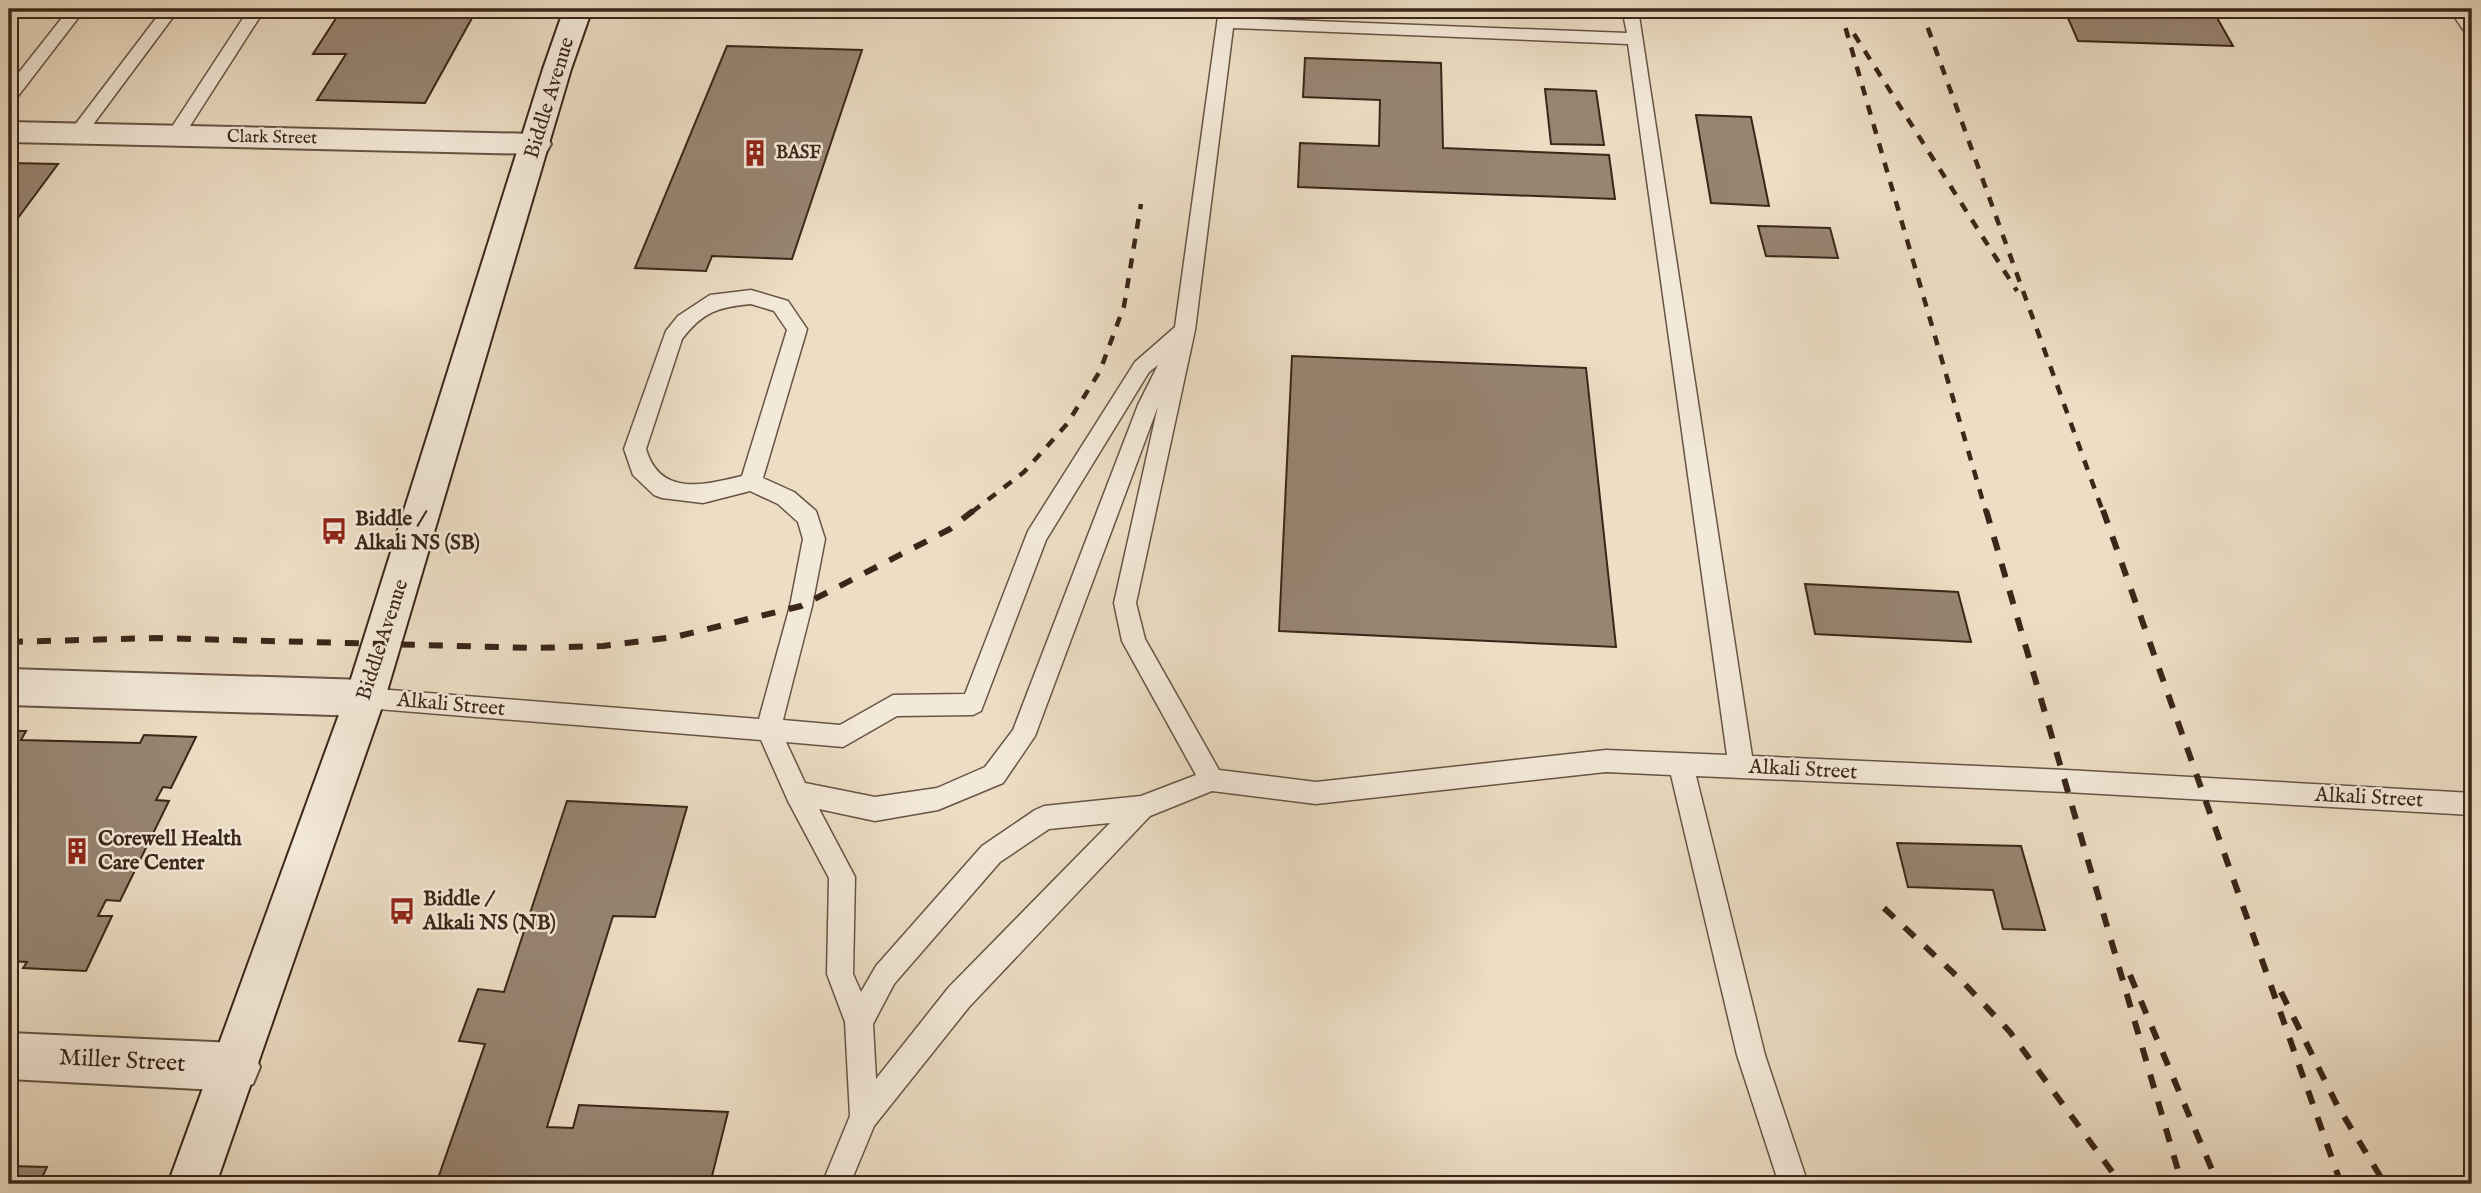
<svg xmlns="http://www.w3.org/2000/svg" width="2481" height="1193" font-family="'IM FELL English',serif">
  <rect width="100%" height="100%" fill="#ecddc4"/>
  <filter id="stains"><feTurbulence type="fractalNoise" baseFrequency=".00286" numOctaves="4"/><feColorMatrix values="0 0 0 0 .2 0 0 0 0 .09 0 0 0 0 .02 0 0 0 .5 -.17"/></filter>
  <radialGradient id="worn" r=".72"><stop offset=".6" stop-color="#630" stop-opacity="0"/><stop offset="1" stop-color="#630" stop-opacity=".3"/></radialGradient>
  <!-- building -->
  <g fill="#978572" stroke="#3b2619" stroke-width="2">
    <path d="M342,9H477L425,103L317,100L346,54H313Z"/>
    <path d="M2064,9H2212L2233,46L2078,41Z"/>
    <path d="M727,46L862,50L792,259L712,256L706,271L635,268Z"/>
    <path d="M1305,58L1441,63L1443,148L1609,155L1615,199L1298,187L1300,143L1379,146L1380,100L1303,97Z"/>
    <path d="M1545,89L1596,91L1604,145L1551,144Z"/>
    <path d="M1696,115L1751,117L1769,206L1711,203Z"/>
    <path d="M9,163L58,164L9,230Z"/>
    <path d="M1758,226L1830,228L1838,258L1766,256Z"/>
    <path d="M1292,356L1586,368L1616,647L1279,631Z"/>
    <path d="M1805,584L1958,592L1971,642L1815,634Z"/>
    <path d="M9,731H26L21,740L140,743L144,735L196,737L171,788L163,787L156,800L169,801L120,901L106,900L98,916H112L86,971L23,968L27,962L9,961Z"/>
    <path d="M567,801L687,807L655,917L613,916L547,1127L573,1128L579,1105L728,1112L710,1184H436L485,1044L459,1041L478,989L504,992Z"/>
    <path d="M1897,843L2021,846L2045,930L2003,929L1993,890L1908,887Z"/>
    <path d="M9,1166L47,1167L39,1184H9Z"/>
  </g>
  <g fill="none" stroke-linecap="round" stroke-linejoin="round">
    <defs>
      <g id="lane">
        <path d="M69,9H85L15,100L9,102V85Z"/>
        <path d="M163,9H179L83,138H71L68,134L71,130Z"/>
        <path d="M249,9H265L181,140H169L166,136Z"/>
        <path d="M1219,9H1235L1234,18L1627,33L1622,9H1638L1752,756L2066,770L2472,793V815L2066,792L1696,776L1765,1055L1808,1184H1779L1737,1055L1671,775L1606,772L1316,804L1212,791L1150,816L969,1007L874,1126L850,1184H822L850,1116L845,1022L827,974L829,878L788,801L761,740L365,708L357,705L353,698L357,691L365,688L759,719L790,606L803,539L798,522L778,504L750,491L703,503L662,498L654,495L633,475L624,449L666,331L678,316L710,295L751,290L788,301L807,329L763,478L794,492L816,511L825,539L812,606L783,720L840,725L893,695L965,694L1028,531L1135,362L1175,327ZM1233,28L1628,44L1727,755L1606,750L1316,782L1219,770L1145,639L1136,603L1195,330ZM751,304L774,311L787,330L742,476C704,485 660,497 646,449L682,339C703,312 718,307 751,304ZM1158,365L1138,405L1013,730L985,767L937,788L875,797L805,783L786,742L843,747L897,716L973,715L981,711L1046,540L1149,372ZM1158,406L1114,603L1122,641L1196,775L1141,796L1044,806L1035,810L982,846L876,966L861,992L853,974L855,877L819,809L875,821L938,810L1003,783L1035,736ZM1110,823L949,987L876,1079L873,1024L894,984L1000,862L1049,829Z"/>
        <path d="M2449,9H2465L2472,19V35L2466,34Z"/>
      </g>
      <g id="street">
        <path d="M9,122L536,134L547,137L551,144L547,151L536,154L9,142Z"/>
        <path d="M9,669L365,680L379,685L385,698L379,711L365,716L9,705Z"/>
        <path d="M9,1033L236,1043L253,1050L260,1067L253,1084L236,1091L9,1079Z"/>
      </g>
      <path id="secondary" d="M564,9H592L571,69L385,698L216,1184H168L345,698L543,69Z"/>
    </defs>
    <!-- lane casing -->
    <use href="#lane" stroke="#675444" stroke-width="3"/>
    <!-- street casing -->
    <use href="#street" stroke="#675444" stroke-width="4"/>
    <!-- secondary casing -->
    <use href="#secondary" stroke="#3b2619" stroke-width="4"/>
    <!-- lane -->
    <use href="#lane" fill="#f3e9d9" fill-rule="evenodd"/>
    <!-- street -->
    <use href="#street" fill="#f3e9d9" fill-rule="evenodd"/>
    <!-- secondary -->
    <use href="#secondary" fill="#f3e9d9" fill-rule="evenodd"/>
    <!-- rail-far1 -->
    <g stroke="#3b2619" stroke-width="4.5" stroke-dasharray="10 10" stroke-linecap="butt">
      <path d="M1840,9L1986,512"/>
      <path d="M1921,9L2103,512"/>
      <path d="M1854,34L2017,291"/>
      <path d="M972,512L1024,472L1067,424L1100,371L1124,306L1141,204"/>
    </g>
    <!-- rail -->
    <g stroke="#3b2619" stroke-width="6" stroke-dasharray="14 14" stroke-linecap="butt">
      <path d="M1986,510L2182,1184"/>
      <path d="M2103,510L2341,1184"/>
      <path d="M9,642L157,638L534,648L603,646L675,637L801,606L950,529L974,510"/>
      <path d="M1884,908L1962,981L2010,1032L2121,1184"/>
      <path d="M2130,975L2218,1184"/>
      <path d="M2281,992L2337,1105L2385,1184"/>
    </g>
  </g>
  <!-- icons -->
  <defs>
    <symbol id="building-bare" viewBox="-9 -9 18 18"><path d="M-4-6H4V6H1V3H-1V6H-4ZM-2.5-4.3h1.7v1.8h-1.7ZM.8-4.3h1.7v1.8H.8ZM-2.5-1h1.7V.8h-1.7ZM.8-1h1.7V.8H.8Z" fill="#8f2418" stroke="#f3e9d9" stroke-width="2.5" paint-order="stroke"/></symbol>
    <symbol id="bus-bare" viewBox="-9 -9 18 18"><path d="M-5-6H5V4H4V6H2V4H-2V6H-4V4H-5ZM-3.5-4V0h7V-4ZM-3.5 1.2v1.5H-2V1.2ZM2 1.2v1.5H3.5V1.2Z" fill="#8f2418" stroke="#f3e9d9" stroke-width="2.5" paint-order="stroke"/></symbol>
  </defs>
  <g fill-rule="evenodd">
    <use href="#building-bare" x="736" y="134" width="38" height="38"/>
    <use href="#bus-bare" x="315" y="512" width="38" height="38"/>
    <use href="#building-bare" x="58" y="832" width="38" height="38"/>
    <use href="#bus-bare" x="383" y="892" width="38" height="38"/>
  </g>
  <g text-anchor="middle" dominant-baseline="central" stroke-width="5" stroke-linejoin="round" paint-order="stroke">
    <!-- far-street labels -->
    <g font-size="18" fill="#3b2619" stroke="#f3e9d9">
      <text transform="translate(272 138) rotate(1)">Clark Street</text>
    </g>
    <!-- far-poi labels -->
    <g font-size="18" font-weight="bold" fill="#3b2619" stroke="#f3e9d9" text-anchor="start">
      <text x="776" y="153">BASF</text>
    </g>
    <!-- street labels -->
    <g font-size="21" fill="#3b2619" stroke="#f3e9d9">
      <text transform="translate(550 98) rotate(-73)">Biddle Avenue</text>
      <text transform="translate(383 640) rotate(-72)">Biddle Avenue</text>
      <text transform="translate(451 705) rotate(5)">Alkali Street</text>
      <text transform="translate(1803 770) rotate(3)">Alkali Street</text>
      <text transform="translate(2369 798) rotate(3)">Alkali Street</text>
    </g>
    <!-- poi labels -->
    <g font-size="21" font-weight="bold" fill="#3b2619" stroke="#f3e9d9" text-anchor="start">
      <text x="355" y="519">Biddle /<tspan x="355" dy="24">Alkali NS (SB)</tspan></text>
      <text x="98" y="839">Corewell Health<tspan x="98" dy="24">Care Center</tspan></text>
      <text x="423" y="899">Biddle /<tspan x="423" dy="24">Alkali NS (NB)</tspan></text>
    </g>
    <!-- near-street labels -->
    <g font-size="24" fill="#3b2619" stroke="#f3e9d9">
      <text transform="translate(122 1061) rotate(3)">Miller Street</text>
    </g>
  </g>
  <!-- margin -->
  <rect width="2481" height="1193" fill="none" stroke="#ecddc4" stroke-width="35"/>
  <rect x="10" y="10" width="2460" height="1172" fill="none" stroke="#3b2619" stroke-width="3.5"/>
  <rect x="18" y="18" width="2446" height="1158" fill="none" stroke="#3b2619" stroke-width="2"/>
  <rect width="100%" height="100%" filter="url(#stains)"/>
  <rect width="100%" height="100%" fill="url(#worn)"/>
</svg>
